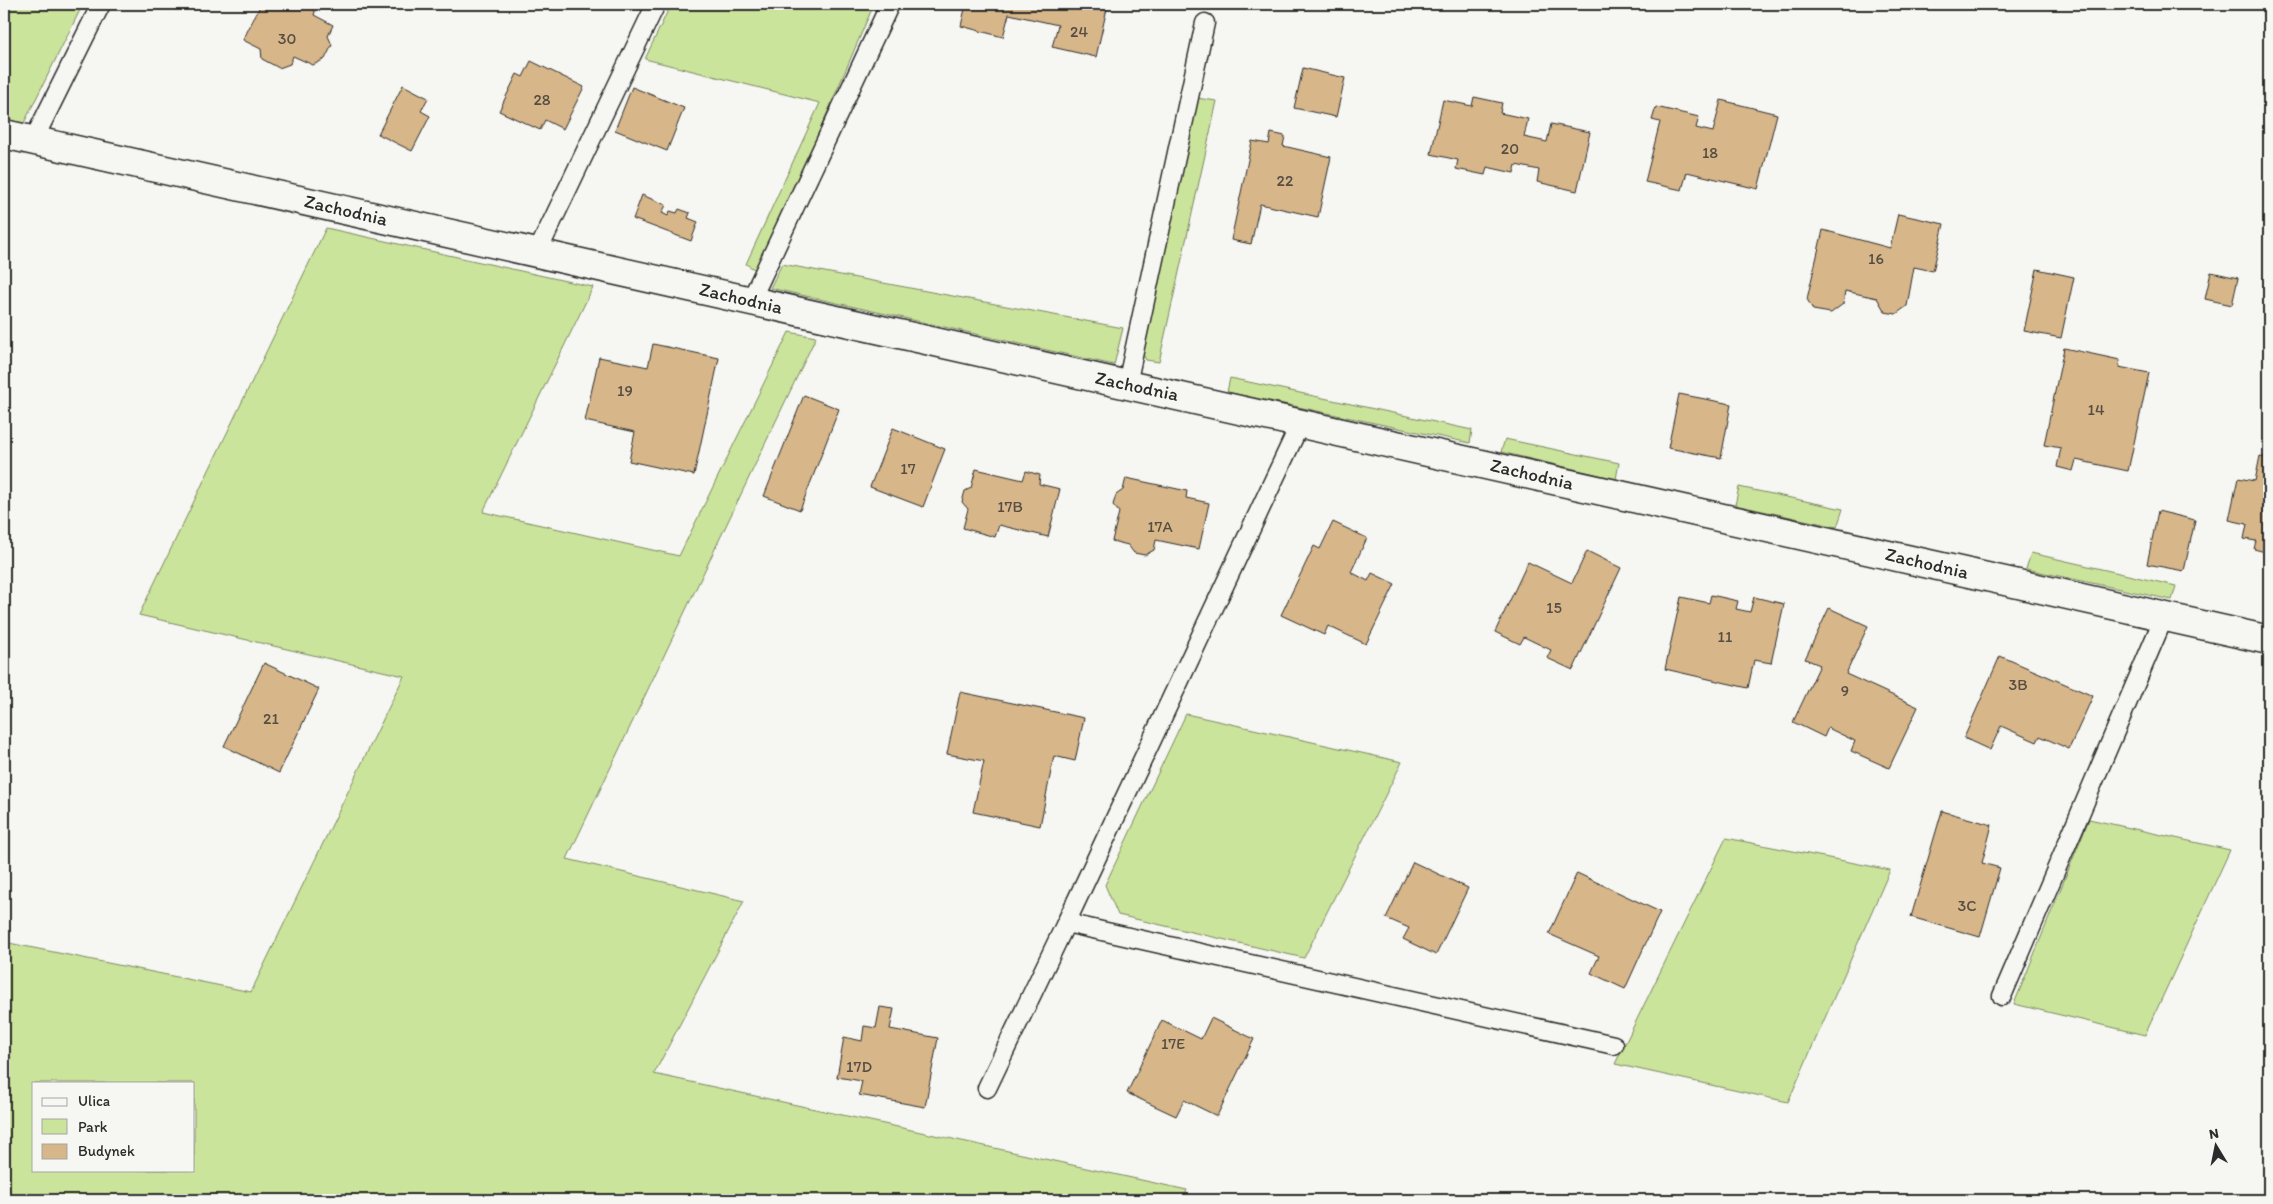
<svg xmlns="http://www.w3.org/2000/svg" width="2273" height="1204" font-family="Itim,sans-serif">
  <rect width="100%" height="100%" fill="#f6f6f2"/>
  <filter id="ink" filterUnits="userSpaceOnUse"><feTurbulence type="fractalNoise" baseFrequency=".02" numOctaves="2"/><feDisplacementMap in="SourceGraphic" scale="10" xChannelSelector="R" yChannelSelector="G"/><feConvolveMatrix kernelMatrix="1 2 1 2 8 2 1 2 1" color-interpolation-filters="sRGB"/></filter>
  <g filter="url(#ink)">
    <!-- green -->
    <g fill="#cbe49b" stroke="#7b8863" fill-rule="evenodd">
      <path d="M4,4H83L23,125L4,120Z"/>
      <path d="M671,4H874L759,272L746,264L820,103L645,59Z"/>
      <path d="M1196,98L1217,101L1159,362L1146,360L1141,351Z"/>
      <path d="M326,228L593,287L483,512L679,556L789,332L816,337L567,859L744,901L654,1074L1187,1190L1183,1200H4V942L251,992L404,676L139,615ZM34,1083H194V1170H34Z"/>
      <path d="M782,264L1123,328L1114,365L770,288Z"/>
      <path d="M1230,378L1472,430L1470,443L1227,392Z"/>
      <path d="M1505,439L1619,463L1616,479L1501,452Z"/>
      <path d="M1739,487L1843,509L1837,527L1735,505Z"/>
      <path d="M2031,553L2176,586L2172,600L2026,569Z"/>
      <path d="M1186,714L1402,762L1304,958L1118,915L1105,885Z"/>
      <path d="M2089,819L2230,850L2145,1035L2014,1004Z"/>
      <path d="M1726,838L1890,870L1788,1102L1615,1064Z"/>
    </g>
    <!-- building -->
    <g fill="#d7b689" stroke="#2b2b2b">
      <path d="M261,4H313L315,12L314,15L333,25L328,36L332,45L325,59L313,65L293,56L290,64L279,68L262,59L261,49L243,40Z"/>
      <path d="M966,4H1108L1096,57L1052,47L1058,25L1009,14L1003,37L961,26Z"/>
      <path d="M531,61L584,87L563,129L545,120L540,130L499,111L517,74L523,77Z"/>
      <path d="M1303,68L1345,78L1336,117L1294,108Z"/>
      <path d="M403,85L428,98L421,111L430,116L412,151L378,134Z"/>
      <path d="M632,87L684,108L667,151L615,130Z"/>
      <path d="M1474,97L1502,103L1500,113L1528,119L1524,137L1547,142L1551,124L1590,132L1577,191L1537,182L1539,170L1516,165L1514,173L1487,167L1485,175L1456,169L1458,160L1431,154L1443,100L1472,106Z"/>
      <path d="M1721,100L1777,114L1758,189L1687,172L1682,190L1645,182L1660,122L1652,120L1656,107L1699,117L1696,128L1713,132Z"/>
      <path d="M1271,133L1285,136L1283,146L1331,157L1318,217L1260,204L1251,244L1231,240L1252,141L1269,144Z"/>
      <path d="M642,195L666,205L662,213L668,216L670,211L677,213L679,209L690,213L688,218L698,222L691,241L633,219Z"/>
      <path d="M1898,214L1944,224L1933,271L1914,267L1907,306L1896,314L1885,312L1877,298L1845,291L1843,304L1831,313L1813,310L1807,299L1823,230L1890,248Z"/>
      <path d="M2037,269L2074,277L2061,338L2024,331Z"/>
      <path d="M2211,272L2238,278L2232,305L2205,299Z"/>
      <path d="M653,344L719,358L694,475L629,461L635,432L585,421L599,357L648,367Z"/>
      <path d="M2064,348L2120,360L2119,367L2149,373L2128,471L2076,460L2073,471L2057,467L2061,448L2044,445Z"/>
      <path d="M1679,394L1731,404L1721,458L1668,448Z"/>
      <path d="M804,395L839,409L800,510L764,496Z"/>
      <path d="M893,428L945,449L923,507L870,487Z"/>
      <path d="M2260,456L2269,458V553L2254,549L2256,541L2244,539L2247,524L2229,520L2238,478L2255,481Z"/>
      <path d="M976,469L1023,480L1026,471L1040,475L1039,484L1060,489L1048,537L999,525L995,537L963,528L968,509L962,502L965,491L971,488Z"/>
      <path d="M1126,478L1187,491L1186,498L1209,503L1199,549L1156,540L1154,550L1145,555L1134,553L1128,545L1112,541L1119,512L1113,505L1116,495L1123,490Z"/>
      <path d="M2158,511L2195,520L2184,571L2147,564Z"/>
      <path d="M1333,522L1367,538L1351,572L1368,581L1372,573L1395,584L1366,644L1328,626L1324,635L1281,615L1314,546L1320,549Z"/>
      <path d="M1587,551L1621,568L1573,670L1547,658L1551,650L1524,637L1520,644L1495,632L1528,562L1572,583Z"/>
      <path d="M1711,595L1738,601L1736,609L1750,612L1754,597L1784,604L1771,663L1754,660L1748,688L1665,669L1681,597L1709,603Z"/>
      <path d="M1829,608L1868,626L1846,674L1918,707L1889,768L1851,751L1855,741L1828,728L1824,737L1793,722L1820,665L1805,659Z"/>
      <path d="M2000,656L2093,696L2069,749L2040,736L2037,742L2001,726L1990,750L1964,738Z"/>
      <path d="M264,663L319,689L279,773L224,746Z"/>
      <path d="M960,692L1084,718L1075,761L1054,756L1040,826L973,812L984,761L947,754Z"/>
      <path d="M1942,811L1992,825L1982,863L2000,868L1980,937L1911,917Z"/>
      <path d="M1413,862L1468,888L1436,955L1403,939L1409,928L1386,918Z"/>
      <path d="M1577,873L1660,912L1625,989L1591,973L1599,956L1549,934Z"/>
      <path d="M880,1007L894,1009L890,1029L938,1038L925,1107L859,1095L862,1081L837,1077L844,1037L862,1041L864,1026L876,1028Z"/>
      <path d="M1211,1018L1254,1039L1217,1116L1184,1100L1176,1116L1127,1093L1162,1020L1201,1039Z"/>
    </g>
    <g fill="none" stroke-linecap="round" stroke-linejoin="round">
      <defs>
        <g id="service">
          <path d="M33,141L101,4"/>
          <path d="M537,253L656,4"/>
          <path d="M751,300L890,4"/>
          <path d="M1127,384L1205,23"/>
          <path d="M1301,422L1066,923L1614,1045"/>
          <path d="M2002,996L2164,617"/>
          <path d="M987,1088L1066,923"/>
        </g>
        <path id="minor" d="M4,134L2269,640"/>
      </defs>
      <!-- service casing -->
      <use href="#service" stroke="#2b2b2b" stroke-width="21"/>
      <!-- minor casing -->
      <use href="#minor" stroke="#2b2b2b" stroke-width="31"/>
      <!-- service -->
      <use href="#service" stroke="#f6f6f2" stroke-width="18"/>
      <!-- minor -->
      <use href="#minor" stroke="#f6f6f2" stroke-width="28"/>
    </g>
  </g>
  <g text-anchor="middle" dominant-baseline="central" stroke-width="4.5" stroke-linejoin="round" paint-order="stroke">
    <!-- number labels -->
    <g font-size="16" fill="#564e42">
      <text x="1079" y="31">24</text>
      <text x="287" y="38">30</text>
      <text x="542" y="99">28</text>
      <text x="1510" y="148">20</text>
      <text x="1710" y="152">18</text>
      <text x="1285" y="180">22</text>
      <text x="1876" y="258">16</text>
      <text x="625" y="390">19</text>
      <text x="2096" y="409">14</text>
      <text x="908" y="468">17</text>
      <text x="1010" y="506">17B</text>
      <text x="1160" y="526">17A</text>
      <text x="1554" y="607">15</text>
      <text x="1725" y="636">11</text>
      <text x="2018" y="684">3B</text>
      <text x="1845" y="690">9</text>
      <text x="271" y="718">21</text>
      <text x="1967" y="905">3C</text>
      <text x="1173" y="1043">17E</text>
      <text x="859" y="1066">17D</text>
    </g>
    <!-- street labels -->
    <g font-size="19" fill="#2b2b2b" stroke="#f6f6f2">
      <text transform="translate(346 210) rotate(13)">Zachodnia</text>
      <text transform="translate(741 298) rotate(13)">Zachodnia</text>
      <text transform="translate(1137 386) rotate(12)">Zachodnia</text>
      <text transform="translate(1532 474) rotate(13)">Zachodnia</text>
      <text transform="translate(1927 563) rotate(13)">Zachodnia</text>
    </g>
  </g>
  <!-- margin -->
  <rect width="2273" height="1204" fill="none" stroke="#f6f6f2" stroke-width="20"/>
  <rect x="10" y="10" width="2253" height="1184" fill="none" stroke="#2b2b2b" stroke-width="2" filter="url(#ink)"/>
  <!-- legend -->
  <rect x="32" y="1082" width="162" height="90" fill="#f6f6f2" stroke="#a5a5a2"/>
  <rect x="42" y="1098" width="25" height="8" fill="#f6f6f2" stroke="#a5a5a2"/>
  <text x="78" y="1106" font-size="15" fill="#2b2b2b">Ulica</text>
  <rect x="42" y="1119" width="25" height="15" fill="#cbe49b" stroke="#a5a5a2"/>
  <text x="78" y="1132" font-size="15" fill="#2b2b2b">Park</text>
  <rect x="42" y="1144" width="25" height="15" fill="#d7b689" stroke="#a5a5a2"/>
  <text x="78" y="1156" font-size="15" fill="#2b2b2b">Budynek</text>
  <!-- north arrow -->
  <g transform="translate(2216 1146) rotate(350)" stroke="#f6f6f2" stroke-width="4" paint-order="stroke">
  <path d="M0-4L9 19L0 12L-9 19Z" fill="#2b2b2b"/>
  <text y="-8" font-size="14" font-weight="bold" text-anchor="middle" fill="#2b2b2b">N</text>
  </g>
</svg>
